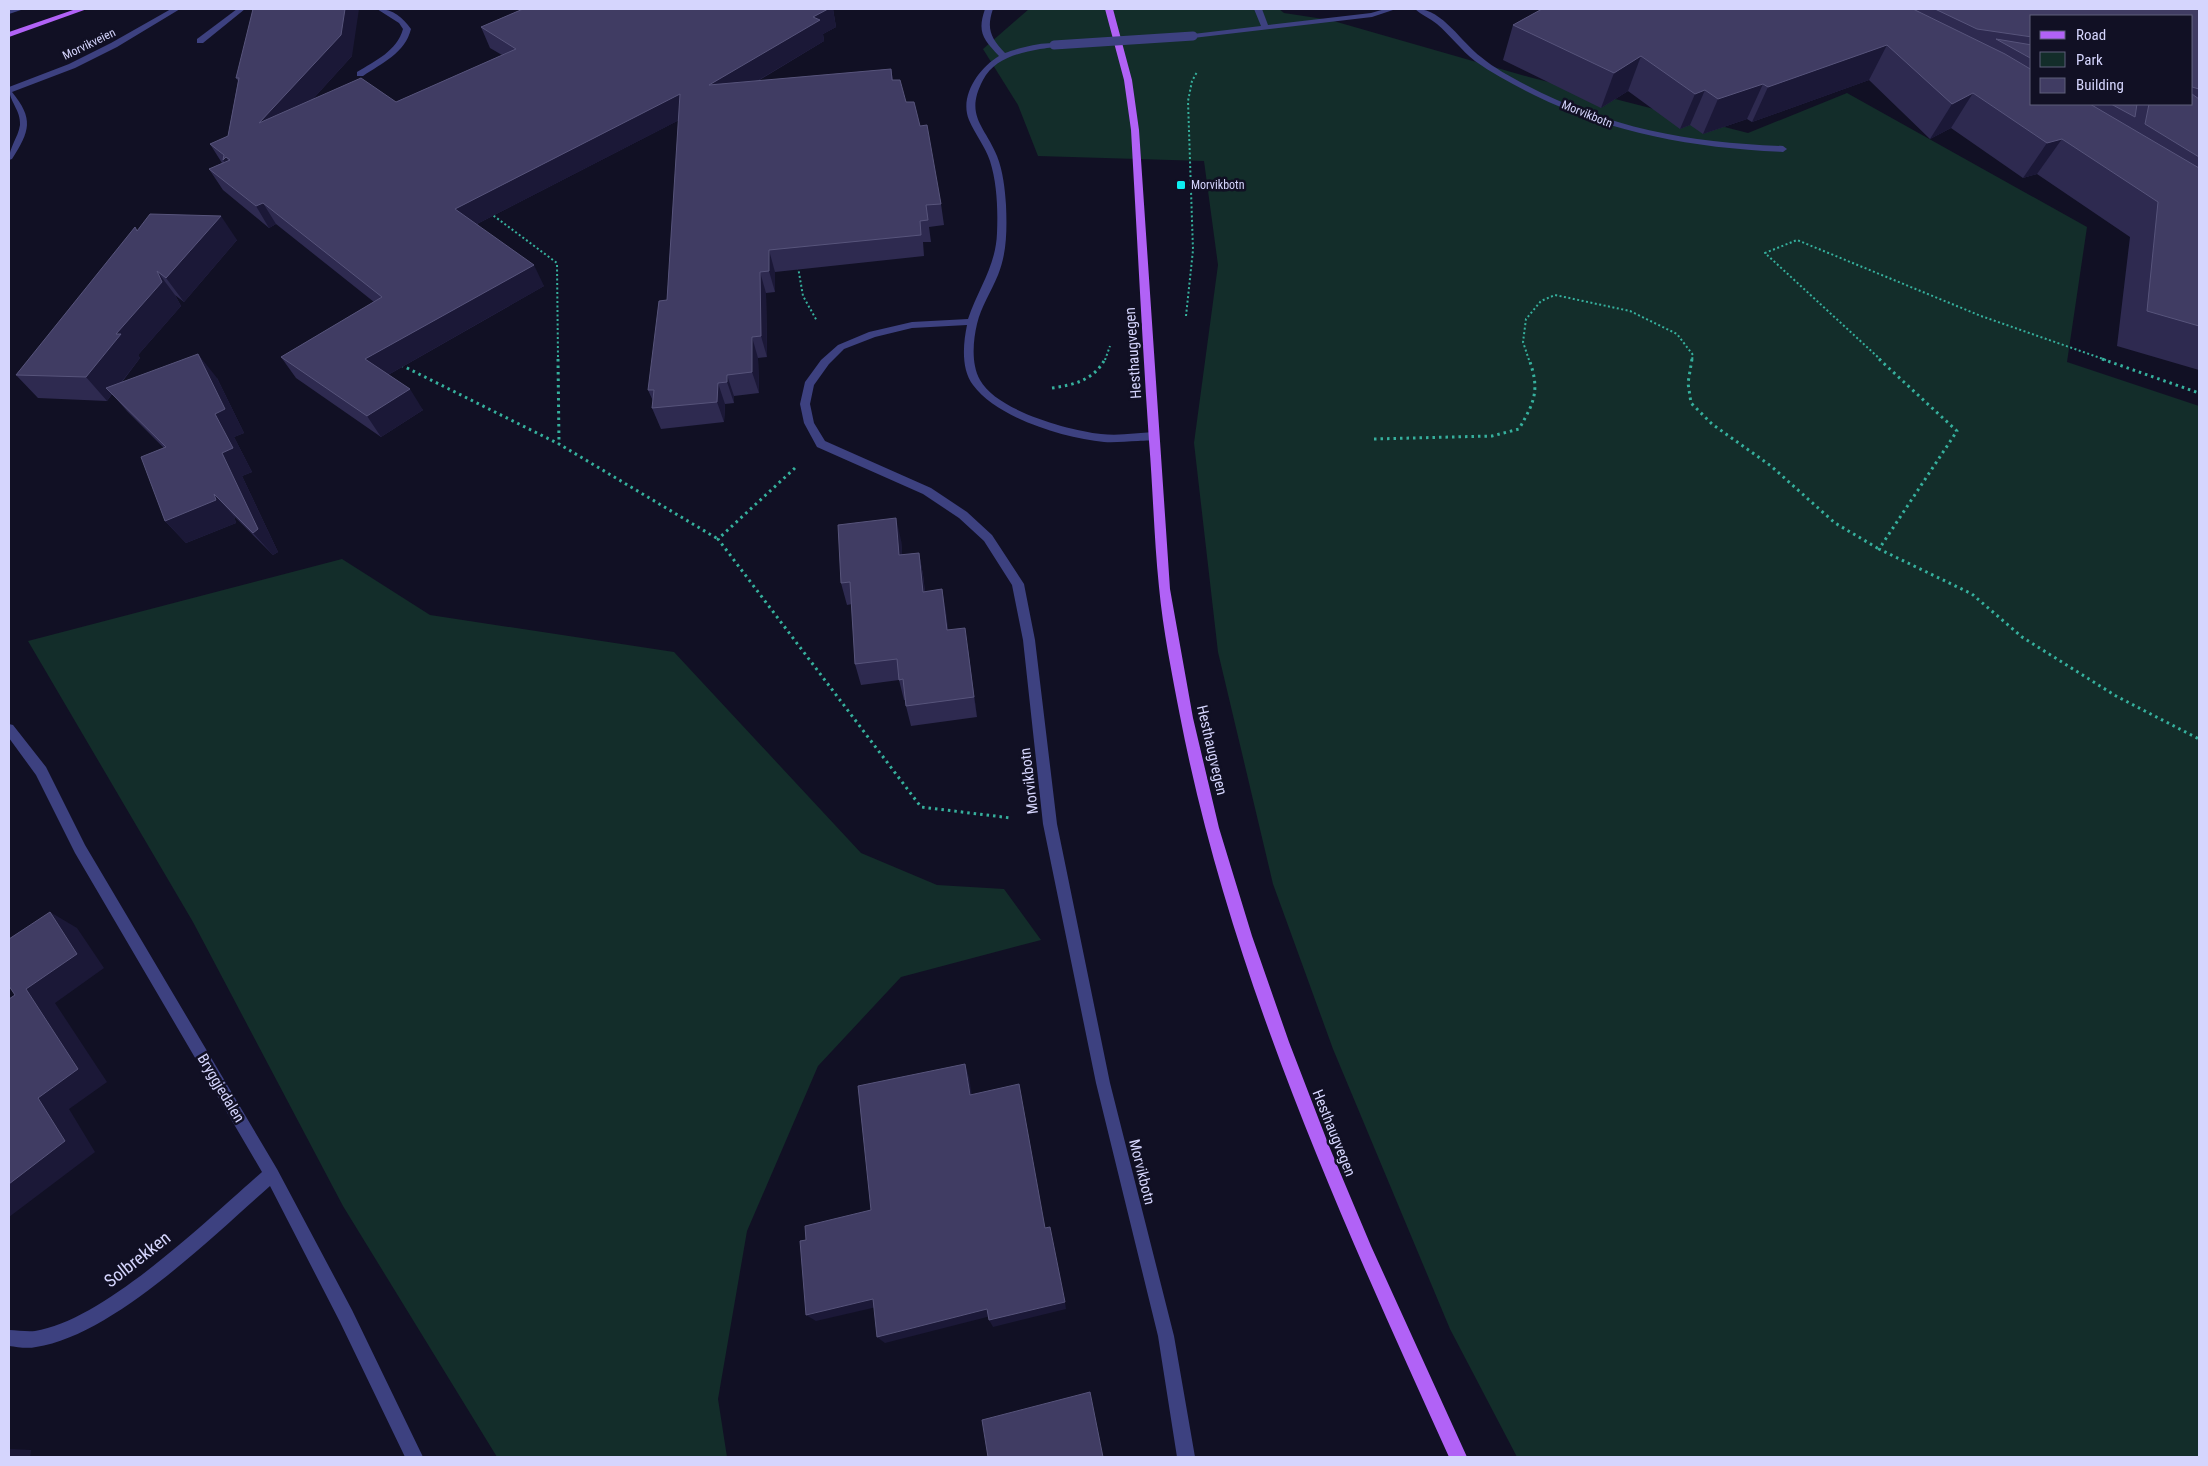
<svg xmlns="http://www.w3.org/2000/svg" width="2208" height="1466" font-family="'Roboto Condensed',sans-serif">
  <rect width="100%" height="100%" fill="#111024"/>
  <!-- green -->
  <g fill="#132d2a">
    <path d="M1029,9H1279L1284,13L1330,20L1529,77L1748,133L1847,93L2087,227L2067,362L2199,406V1457H1517L1450,1329L1333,1049L1273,884L1218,652L1194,443L1218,265L1204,161L1038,156L1018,105L983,49Z"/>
    <path d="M342,559L430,615L674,652L861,853L937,885L1004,889L1041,940L901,977L818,1066L747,1231L718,1399L727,1457H497L343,1206L193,922L28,641Z"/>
  </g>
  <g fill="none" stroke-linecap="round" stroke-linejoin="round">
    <!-- path-far1 -->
    <g stroke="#36b09d" stroke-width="2" stroke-dasharray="2 2.5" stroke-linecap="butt">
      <path d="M490,213L557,263L558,360"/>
      <path d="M798,267L803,296L817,321"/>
      <path d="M1186,316L1193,250L1188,101L1192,81L1197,72"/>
      <path d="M1105,360L1110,346"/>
      <path d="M1529,360L1523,342L1526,319L1541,301L1555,295L1630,311L1677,334L1693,355L1692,360"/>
      <path d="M1881,360L1765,253L1797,240L1981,316L2106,360"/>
    </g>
    <!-- path -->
    <g stroke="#36b09d" stroke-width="3" stroke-dasharray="2.5 4" stroke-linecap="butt">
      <path d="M558,359L559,444"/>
      <path d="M1692,359L1688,383L1691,403L1712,424L1771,466L1835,523L1879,549"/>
      <path d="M1879,359L1957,431L1879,549L1972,594L2022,637L2116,696L2199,739"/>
      <path d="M2102,359L2199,393"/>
      <path d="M401,365L559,444L718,539"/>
      <path d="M1052,388C1074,385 1094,380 1105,359"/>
      <path d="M1374,439L1492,436L1519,429C1535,401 1540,390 1529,359"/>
      <path d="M795,468L718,539L921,807L1011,818"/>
    </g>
    <!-- minor -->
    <g fill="#3d4180" fill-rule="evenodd">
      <path d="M12,9H24L9,14V10Z"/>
      <path d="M171,9H180L117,47L75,68L12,92C34,119 30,131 12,159L9,160C9,147 18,138 20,125C21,110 9,102 9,87L69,64L111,43Z"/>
      <path d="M237,9H245L203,43H197V39Z"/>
      <path d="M377,9C391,8 403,17 411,29C405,53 382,63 363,76H357V72C375,61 397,51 403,29L399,23Z"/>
      <path d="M985,9H993C986,29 991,38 1005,53C1015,49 1049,39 1058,45C1053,48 1046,48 1040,49C1018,53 994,59 983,80C964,116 985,126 997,156C1003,171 1005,189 1006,205C1007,229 1007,253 998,275C991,292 981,307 977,324C973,341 971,364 980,380C997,411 1068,430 1101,434C1119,436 1137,433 1154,432L1159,436C1155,442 1145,440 1138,441C1127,441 1115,443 1104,442C1064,438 997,418 973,385C961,369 963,344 967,325L912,328L875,337L844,349L829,364L814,385L810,404L814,423L825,441L931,488L967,512L992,535L1024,584L1035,640L1057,824L1110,1083L1174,1336L1195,1457H1177L1158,1336L1096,1083L1043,824L1023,640L1012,585L984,541L959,518L923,494L817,447L804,423L800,404L805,382L821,360L838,345L869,332L912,322L968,319C978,289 996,266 997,233C998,209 997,183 990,161C985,146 975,134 969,120C959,96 979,68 999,56C983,39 977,32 985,9Z"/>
      <path d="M1254,9H1262L1268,25L1371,13L1385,9H1396L1372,17L1193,38L1189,36L1193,34L1261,26Z"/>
      <path d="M1415,9C1441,7 1462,43 1481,57C1494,68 1511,77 1526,85C1608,128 1691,143 1783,146L1787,149L1783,152C1696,148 1613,134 1534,95C1514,85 1493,74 1475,61C1461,50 1450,35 1437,24C1430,18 1421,15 1415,9Z"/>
      <path d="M9,724L13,725L46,767L85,845L277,1169L352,1310L423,1457H405L340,1322L270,1186C212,1237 112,1336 36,1347C27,1349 17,1347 9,1346V1330C17,1330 27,1332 35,1331C105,1320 208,1219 262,1172L75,853L36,775L9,738Z"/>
    </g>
    <!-- major -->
    <g fill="#b162f6" fill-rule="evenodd">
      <path d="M76,9H87L9,37V32Z"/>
      <path d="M1105,9H1113L1132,80L1139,130L1170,589L1193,718L1219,828L1252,936L1289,1042L1329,1146L1371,1246L1467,1457H1449C1341,1219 1230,975 1180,716C1172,674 1163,630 1159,587C1154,538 1153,490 1149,441C1142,338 1137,234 1131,130L1124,80Z"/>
    </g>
    <!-- minor-bridge -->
    <path stroke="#3d4180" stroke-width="9" d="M1054,45L1193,36"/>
  </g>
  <!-- wall -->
  <g fill="#2e2a50" fill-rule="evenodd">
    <path d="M523,9H833L836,27L823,34L824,41L758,81L891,69L893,80L920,126L941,204L944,225L929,227L931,242H923L924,256L775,272V292L766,293L767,357L758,358L759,393L734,396V403L725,404L724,422L661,429L652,408L653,401L648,390L667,300L679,120L477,224L544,286L388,375L423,410L381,437L296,378L281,357L374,302L276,224L269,228L223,190L209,169L222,163L210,144L228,136L238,81L236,78L352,56L312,100L396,102L502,55L490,48L481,27Z"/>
    <path d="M1542,9H2199V370L2117,346L2130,237L2037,174L2023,178L1951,128L1930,139L1869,80L1752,122L1747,119L1703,134L1690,125L1680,129L1628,91L1601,108L1503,60L1513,25ZM2032,16H2192V104H2032Z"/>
    <path d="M137,230L237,240L184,302L175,295L181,306L138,355L140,358L122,382L217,378L244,433L234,437L252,472L242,476L278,552L273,555L234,516L236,523L186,543L165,521L163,447L127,411L112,394L107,401L38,398L16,375Z"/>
    <path d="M901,540L902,555L919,553L923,575L925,592L942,589L948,630L968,649L977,717L911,726L906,706L905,700H904L899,680L861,685L855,664L852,604L847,605L841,583Z"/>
  </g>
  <!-- shaded-wall -->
  <g fill="#1b1837">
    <path d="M345,9H359L352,56L272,144L259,123Z"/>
    <path d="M828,9H833L836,27L823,34L824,41L715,106L709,85L813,17Z"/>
    <path d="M1887,45L1869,80L1752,122L1768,87Z"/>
    <path d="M1641,56L1628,91L1601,108L1614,73Z"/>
    <path d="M1763,84L1747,119L1703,134L1718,99Z"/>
    <path d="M1705,90L1690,125L1680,129L1695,94Z"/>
    <path d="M1973,93L1951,128L1930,139L1952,104Z"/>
    <path d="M680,94L687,116L465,230L455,209Z"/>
    <path d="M2062,139L2037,174L2023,178L2047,143Z"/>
    <path d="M226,157L240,178L237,182L223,160Z"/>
    <path d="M263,203L276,224L269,228L256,206Z"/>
    <path d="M221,216L237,240L184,302L166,278Z"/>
    <path d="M769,250L775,272V292L769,271Z"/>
    <path d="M534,265L544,286L379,380L365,359Z"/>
    <path d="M157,271L175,295L181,306L138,355L140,358L112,394L106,388L112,394L107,401L86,377L116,334Z"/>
    <path d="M760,272L766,293L767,357L761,336Z"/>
    <path d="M752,337L758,358L759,393L752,372Z"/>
    <path d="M198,354L217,378L244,433L234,437L252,472L242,476L278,552L273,555L253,533L222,453L215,414Z"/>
    <path d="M727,375L734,396V403L727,382Z"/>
    <path d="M718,383L725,404L724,422L717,402Z"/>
    <path d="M410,389L423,410L381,437L367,416Z"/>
    <path d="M214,494L234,516L236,523L186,543L165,521Z"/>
    <path d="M896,518L901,540L904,577L899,555Z"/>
    <path d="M919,553L923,575L927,614L923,592Z"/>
    <path d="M942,589L946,611L951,651L947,630Z"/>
    <path d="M965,628L968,649L977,717L974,697Z"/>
    <path d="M50,912L77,928L104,968L55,1003L107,1082L69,1109L95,1152L9,1217V1184L38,1098L26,989Z"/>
    <path d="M965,1064L969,1077L974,1108L970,1095Z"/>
    <path d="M873,1299L881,1306L816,1321L806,1315Z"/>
    <path d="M1065,1302L1066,1309L993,1327L989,1320Z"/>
    <path d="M987,1309L991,1316L885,1343L877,1337Z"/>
    <path d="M9,1449L31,1450L30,1457H9Z"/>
  </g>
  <!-- building -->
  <g fill="#403c63" stroke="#57547b">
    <path d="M253,9H345L341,35L259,123L361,78L396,102L516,49L481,27L523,9H828L813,17L820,20L709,85L891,69L892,80H900L906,102H914L920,126L927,125L941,204L926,205L928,220L920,221L921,235L769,250V271L760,272L761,336L752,337V372L727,375V382L718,383L717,402L652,408L654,390H648L659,301L667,300L680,94L455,209L534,265L365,359L410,389L367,416L281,357L382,297L263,203L256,206L209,169L230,160L226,157L223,160L224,155L210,144L228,136L239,78H236Z"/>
    <path d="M1542,9H1913L2005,54L2032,70V104H2090L2199,168V326L2147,311L2158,202L2062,139L2047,143L1973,93L1952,104L1887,45L1768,87L1763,84L1718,99L1705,90L1695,94L1641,56L1614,73L1513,25Z"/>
    <path d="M1935,9H2199V89L2192,87V16H2032V37L1977,29Z"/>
    <path d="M1996,39L2032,45V59Z"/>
    <path d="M2192,94L2199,99V157L2145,124L2149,104H2192Z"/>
    <path d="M2111,104H2137L2135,117Z"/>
    <path d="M150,214L221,216L166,278L157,271L162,282L116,334H121L86,377L16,375L135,227L137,231Z"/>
    <path d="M198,354L225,409L215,414L233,448L222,453L258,529L253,533L214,494L216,500L165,521L141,457L166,447L106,388Z"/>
    <path d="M896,518L899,555L919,553L923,592L942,589L947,630L965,628L974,697L906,706L903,679L899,680L897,659L855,664L850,582L841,583L838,525Z"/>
    <path d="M50,912L77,954L26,989L78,1069L38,1098L65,1141L9,1184V999L15,995L9,986V939Z"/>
    <path d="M965,1064L970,1095L1019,1084L1045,1228L1050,1227L1065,1302L989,1320L987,1309L877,1337L873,1299L806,1315L800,1241L806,1240L805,1226L871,1210L858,1086Z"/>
    <path d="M1090,1392L1103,1457H988L982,1420Z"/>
  </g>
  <!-- markers -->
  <rect fill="#0deef0" stroke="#111024" stroke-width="2" x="1176" y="180" width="10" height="10" rx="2.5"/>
  <g text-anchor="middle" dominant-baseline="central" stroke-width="5" stroke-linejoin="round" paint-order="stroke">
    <!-- far-street labels -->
    <g font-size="12" fill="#d5d5fd" stroke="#111024">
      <text transform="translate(89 44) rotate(-26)">Morvikveien</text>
      <text transform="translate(1587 114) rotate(22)">Morvikbotn</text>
    </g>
    <!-- far-poi labels -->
    <g font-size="12" fill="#d5d5fd" stroke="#111024" text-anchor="start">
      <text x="1191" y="185">Morvikbotn</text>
    </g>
    <!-- street labels -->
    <g font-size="15" fill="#d5d5fd" stroke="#111024">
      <text transform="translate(1133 353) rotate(-94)">Hesthaugvegen</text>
      <text transform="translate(1212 750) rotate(77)">Hesthaugvegen</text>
      <text transform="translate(1029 781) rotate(-97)">Morvikbotn</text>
      <text transform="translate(221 1088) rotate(59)">Bryggjedalen</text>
      <text transform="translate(1334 1133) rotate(68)">Hesthaugvegen</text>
      <text transform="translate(1142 1172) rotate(76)">Morvikbotn</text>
    </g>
    <!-- near-street labels -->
    <g font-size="18" fill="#d5d5fd" stroke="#111024">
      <text transform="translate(137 1259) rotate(-38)">Solbrekken</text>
    </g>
  </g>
  <!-- border -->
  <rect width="2208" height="1466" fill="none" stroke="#d5d5fd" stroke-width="20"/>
  <!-- legend -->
  <rect x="2030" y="15" width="162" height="90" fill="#111024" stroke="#5f5f7b"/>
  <rect x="2040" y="31" width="25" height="8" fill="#b162f6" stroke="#5f5f7b"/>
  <text x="2076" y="40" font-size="15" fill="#d5d5fd">Road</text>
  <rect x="2040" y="52" width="25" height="15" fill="#132d2a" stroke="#5f5f7b"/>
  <text x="2076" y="65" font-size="15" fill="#d5d5fd">Park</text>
  <rect x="2040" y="78" width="25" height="15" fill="#403c63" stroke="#5f5f7b"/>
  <text x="2076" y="90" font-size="15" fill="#d5d5fd">Building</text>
</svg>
